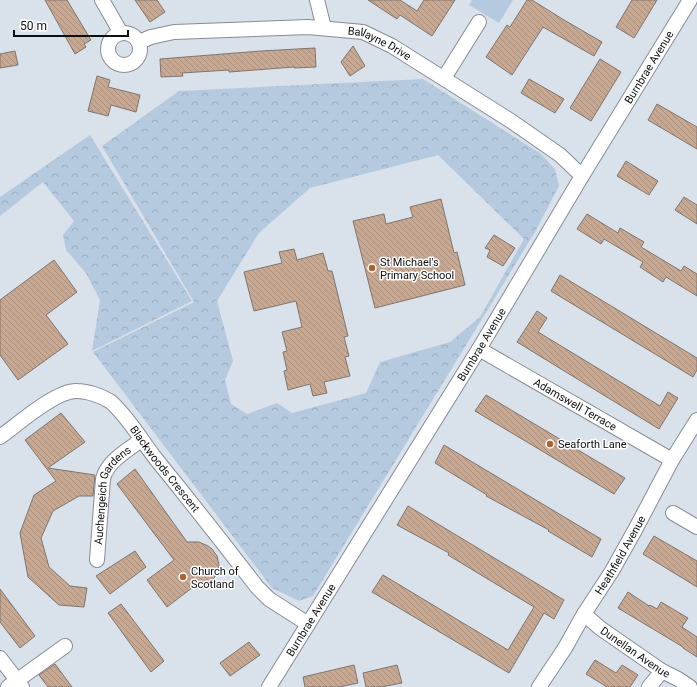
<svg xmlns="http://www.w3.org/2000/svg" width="697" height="687" font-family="Roboto,sans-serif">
  <defs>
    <pattern id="park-crowns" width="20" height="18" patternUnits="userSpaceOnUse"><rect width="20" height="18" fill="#b6cadf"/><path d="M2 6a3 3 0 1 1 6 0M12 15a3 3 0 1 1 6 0" fill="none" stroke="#9bacbe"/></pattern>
    <pattern id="building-back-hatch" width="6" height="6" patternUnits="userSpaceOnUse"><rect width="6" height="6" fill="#c7a892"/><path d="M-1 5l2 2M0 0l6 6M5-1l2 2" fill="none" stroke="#aa8f7d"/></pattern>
  </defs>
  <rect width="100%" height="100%" fill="#d9e1ea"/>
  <!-- grass -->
  <path fill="#b6cadf" d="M472,0H513L499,23L469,5Z"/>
  <!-- park -->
  <g fill="url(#park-crowns)" fill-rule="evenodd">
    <path d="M423,79L541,154L555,169L559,186L535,232L313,596L299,601L272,588L93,352L194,302L102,146L179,91ZM438,155L524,239L480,317L450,342L380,362L366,393L292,413L277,403L247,414L231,404L225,380L233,361L217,301L259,233L310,188Z"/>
    <path d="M90,135L192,301L92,351L100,300L86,273L66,250L63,235L74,221L43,182L0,216V197Z"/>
  </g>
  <!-- building -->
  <g fill="url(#building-back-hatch)" stroke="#7f756f">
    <path d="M45,0H67L91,40L84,44L86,47L75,54Z"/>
    <path d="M135,0H157L165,12L150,22Z"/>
    <path d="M368,0H400L417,11L424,0H455L432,36L400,15L397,19Z"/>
    <path d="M527,0H532L564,20L602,42L594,56L543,27L512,75L486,57L507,25L510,27Z"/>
    <path d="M632,0H657L634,38L616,27Z"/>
    <path d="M353,46L365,66L350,76L341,62Z"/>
    <path d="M315,48L316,67L294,68V67L229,72V70L182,73L183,76L161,77L160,59L261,51Z"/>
    <path d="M15,51L18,65L0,68V54Z"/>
    <path d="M600,59L621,72L591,121L570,108Z"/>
    <path d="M97,76L110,80L108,87L140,95L136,112L111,105L108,116L88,111Z"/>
    <path d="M529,79L564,99L555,113L521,93Z"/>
    <path d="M657,104L697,127V149L648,120Z"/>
    <path d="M626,161L658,181L649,195L617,176Z"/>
    <path d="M684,197L697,205V224L675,210Z"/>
    <path d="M441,199L454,253L457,252L465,285L375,308L353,221L384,214L386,224L413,217L410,207Z"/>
    <path d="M587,214L618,233L620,228L644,242L641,247L681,271L684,266L697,274V296L666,277L663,282L640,267L643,262L604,239L601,244L577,229Z"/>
    <path d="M494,235L515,248L503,266L487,257L490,250L485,248Z"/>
    <path d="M294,249L297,260L323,253L328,271H332L348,336L344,337L349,356L345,357L350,376L324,382L327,393L313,396L310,384L288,390L284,371L287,370L283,352L287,351L282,332L302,327L296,301L254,311L244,272L282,263L279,252Z"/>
    <path d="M54,260L77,292L46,315L68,344L18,380L0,355V300Z"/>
    <path d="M560,275L697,358V370L693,377L551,291Z"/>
    <path d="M537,311L547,318L538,332L660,406L668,392L678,398L659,429L517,342Z"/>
    <path d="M486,395L625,478L614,494L475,411Z"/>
    <path d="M61,413L85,442L48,468L95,475L93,496H79L53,511L41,538L49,567L70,586L87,588L84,607L59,605L28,577L20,533L34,495L56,481L25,440Z"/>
    <path d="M444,445L601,539L592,557L548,531L549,530L486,496L487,495L435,463Z"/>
    <path d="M135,469L187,542H199L208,546L212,549L217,556L219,565L217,574L211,582L202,589L197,584L167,607L147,580L174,560L117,484Z"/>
    <path d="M408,506L564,600L554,619L544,613L509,673L372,592L383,575L508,650L534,607L448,555L449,553L397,525Z"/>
    <path d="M654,536L697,561V587L643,554Z"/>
    <path d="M135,551L146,567L110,594L96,576Z"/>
    <path d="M0,589L35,636L20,648L0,622Z"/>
    <path d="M628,592L649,606L650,605L657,609L661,602L688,618L682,627L697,637V657L683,648V647L618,608Z"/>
    <path d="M121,604L164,661L151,672L108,613Z"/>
    <path d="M249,642L260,655L230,676L220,663Z"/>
    <path d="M595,660L616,673L622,665L638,675L630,687H607L586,674Z"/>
    <path d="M55,664L72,687H48L39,675Z"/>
    <path d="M354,665L358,683L339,687H305L303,677Z"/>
    <path d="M397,665L402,683L381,687H366L363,673Z"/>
  </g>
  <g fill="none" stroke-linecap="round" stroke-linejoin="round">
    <defs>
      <g id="minor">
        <path d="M102,0L121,33"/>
        <path d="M317,0L324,28"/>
        <circle cx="124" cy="49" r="16"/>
        <path id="s1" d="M139,42L151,37L174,32L308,27L363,32L392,46L511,121L560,155L582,176"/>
        <path d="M444,78L479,22"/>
        <path id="s2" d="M479,349L672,460"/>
        <path id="s3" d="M0,437C17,425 56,390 77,391C87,391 102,396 111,402C129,418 141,440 156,459C190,501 224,544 257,587L269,599L308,624"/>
        <path d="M673,513L697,527"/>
        <path id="s4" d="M97,560L103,479C107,461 127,451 141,440"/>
        <path id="s5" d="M584,614L600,628L662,671L678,679L690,687"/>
        <path d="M0,658L22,687"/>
        <path d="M8,687L65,646"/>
        <path id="s6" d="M269,687L479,349L582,176L690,0"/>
        <path id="s7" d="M539,687L565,648L584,614L612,571L635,530L672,460L697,420"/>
        <path d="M649,687L662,671"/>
      </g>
    </defs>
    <!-- minor casing -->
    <use href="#minor" stroke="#868d95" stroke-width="16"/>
    <!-- minor -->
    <use href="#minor" stroke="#fff" stroke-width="14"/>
  </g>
  <!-- markers -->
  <g fill="#a76532" stroke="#fff" stroke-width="1.5">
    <circle cx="372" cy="268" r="4"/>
    <circle cx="550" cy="444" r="4"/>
    <circle cx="183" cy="577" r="4"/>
  </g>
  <g text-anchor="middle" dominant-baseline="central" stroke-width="3" stroke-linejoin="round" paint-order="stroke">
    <!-- street labels -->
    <g font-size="11" fill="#0c0f11" stroke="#fff">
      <text stroke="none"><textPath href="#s1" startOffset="245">Ballayne Drive</textPath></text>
      <text stroke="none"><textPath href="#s6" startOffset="727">Burnbrae Avenue</textPath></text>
      <text stroke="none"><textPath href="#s6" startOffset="403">Burnbrae Avenue</textPath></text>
      <text stroke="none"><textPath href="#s2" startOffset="111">Adamswell Terrace</textPath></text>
      <text stroke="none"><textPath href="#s3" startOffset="213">Blackwoods Crescent</textPath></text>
      <text stroke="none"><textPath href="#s4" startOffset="69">Auchengeich Gardens</textPath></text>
      <text stroke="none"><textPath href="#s7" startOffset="155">Heathfield Avenue</textPath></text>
      <text stroke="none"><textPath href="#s6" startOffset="79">Burnbrae Avenue</textPath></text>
      <text stroke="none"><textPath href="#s5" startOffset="64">Dunellan Avenue</textPath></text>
    </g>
    <!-- poi labels -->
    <g font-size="11" fill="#0c0f11" stroke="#fff" text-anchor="start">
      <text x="380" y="262">St Michael's<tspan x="380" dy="13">Primary School</tspan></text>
      <text x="558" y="444">Seaforth Lane</text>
      <text x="191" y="571">Church of<tspan x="191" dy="13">Scotland</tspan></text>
    </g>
  </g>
  <!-- scale -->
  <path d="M14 30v6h114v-6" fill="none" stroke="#0c0f11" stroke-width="2"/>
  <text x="20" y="30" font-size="12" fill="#0c0f11" stroke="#ffffff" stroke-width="3" paint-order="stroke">50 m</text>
</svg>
